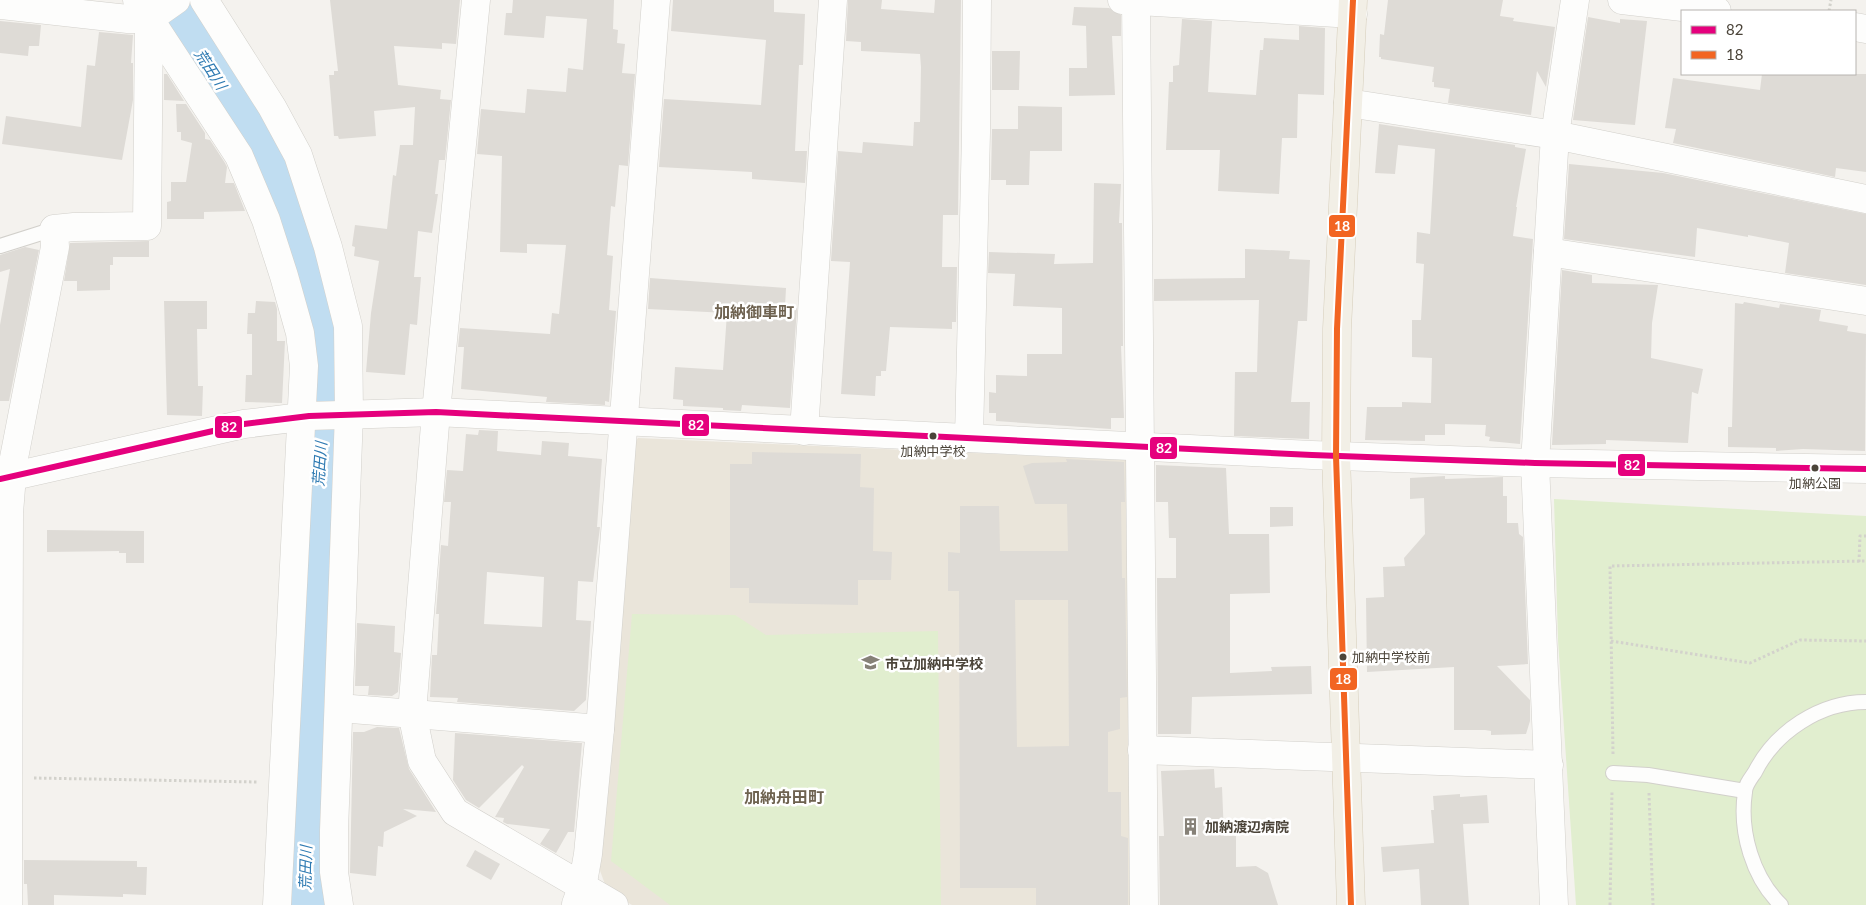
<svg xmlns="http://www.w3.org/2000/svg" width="1866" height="905" font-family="Lato,'Noto Sans JP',sans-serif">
  <rect width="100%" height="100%" fill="#f4f2ee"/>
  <!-- education -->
  <path fill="#eae5da" d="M638,438L1127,460L1132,905H632L607,890L598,865L630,448Z"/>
  <!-- green -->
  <g fill="#e1eecf">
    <path d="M1554,499L1866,516V905H1576L1558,640Z"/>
    <path d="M632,614L735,615L766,635L938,631L941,905H670L611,861Z"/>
  </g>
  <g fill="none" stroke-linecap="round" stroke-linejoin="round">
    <!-- river -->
    <path stroke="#c0ddf1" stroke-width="42" d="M167,0L227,94L271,170L302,250L320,320L325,378L311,591L304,905"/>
  </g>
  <!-- building -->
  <g fill="#dedbd6" fill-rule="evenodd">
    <path d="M330,0H460L456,44L442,43V49L394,46L398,85L441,90L440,99L451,100L445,160H439L435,194H438L432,233L418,231L414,277H421L417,325L410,324L405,375L366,372L371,313L379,261L354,256L355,247L352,246L355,225L387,229L393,175L396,176L400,145H413L415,107L374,111L376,136L339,139L338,136H334L329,75H334V71H338Z"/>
    <path d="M513,0H614L613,29L618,30L617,43L625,44L622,73L635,74L628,166L619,165L615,207L611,206L607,255L613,256L609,310L616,311L609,402L605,401V405L546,402L547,397L461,389L464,347H458L460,328L550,334L552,313L559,314L566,245L527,244V253L500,252L502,156L477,154L481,109L525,113L527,89L566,92L568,68L583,70L587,19L546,16L544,38L504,35L506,13H512Z"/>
    <path d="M673,0H774V12L805,14L803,65H799L795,151H807L805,183L752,179V172L659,167L664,99L761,105L766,40L671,31Z"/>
    <path d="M848,0H882L881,9L934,13L935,0H961L958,215H943L942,267H957L956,322H952V329L890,327L886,371H881V376H876L875,396L841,394L850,262L831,261L838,151L862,153L863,142L913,146L914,122H920L921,67L920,54L861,51V42L846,41Z"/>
    <path d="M1388,0H1503L1500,16L1514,18L1513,21L1555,27L1546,87L1537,71L1531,115L1448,103L1450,89L1434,87V82H1432L1434,67L1381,59V57H1379L1380,34L1384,35Z"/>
    <path d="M1074,7L1109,8L1121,15V36H1112L1115,95L1069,96V68H1087L1086,26L1072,25Z"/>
    <path d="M1588,17L1620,23V19L1647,21L1635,125L1573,120Z"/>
    <path d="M1182,19L1212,21L1208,92L1256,95L1260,50H1263L1264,38L1299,40V26L1325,28L1324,95L1298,94L1297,138H1282L1279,194L1218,191L1220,150H1166L1169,82H1173V66L1179,65Z"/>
    <path d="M0,21L41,25L39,46H29L28,56L0,53Z"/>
    <path d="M99,32L133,35L131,63H133V100L122,160L2,144L6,116L81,127L87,65L95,66Z"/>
    <path d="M992,51H1020L1019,90H992Z"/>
    <path d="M164,74H167L184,101L164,100Z"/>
    <path d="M1762,74H1866V172L1836,168L1835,177L1673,143L1676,129L1665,128L1673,78L1760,90Z"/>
    <path d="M176,104H186L205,133V139L210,140L225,163L227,167L225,183H234L245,211L204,212V219H167V202L171,201V182H186L192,143L181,140V132H177Z"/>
    <path d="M1018,106L1062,107V151H1030L1029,185H1006V180H991L992,129H1018Z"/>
    <path d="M1379,124L1515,145V147L1526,149L1516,207H1517L1513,236L1533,239L1520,444L1489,441L1490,437L1485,436L1486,425L1445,424V435H1425V441L1365,440L1367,407H1402V402L1431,403L1432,358L1412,357V320H1421L1424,264L1416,263L1417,232L1430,234L1435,149L1398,145L1395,174L1375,173Z"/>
    <path d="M1569,164L1663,173L1866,214V285L1785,273L1789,243L1748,235V237L1697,228L1695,257L1564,239Z"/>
    <path d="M1094,183L1121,184L1119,223H1122L1123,346H1121L1124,418H1111V429L996,421V413H989V392L996,393V375L1027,376V354H1062V308L1013,306L1015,274L988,273L989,252L1055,254L1054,264L1093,263Z"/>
    <path d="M149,241V257H113V265H110V290L77,291V281H64L70,243Z"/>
    <path d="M25,247L39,250L9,401H0V325L10,269L0,272V255Z"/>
    <path d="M1245,249L1290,251L1289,259L1310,260L1307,321H1298L1291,402H1310L1309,439L1234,436L1235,372H1257L1259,300L1154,301V279L1245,278Z"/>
    <path d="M1562,270L1592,275V283L1658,285L1652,323L1651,358L1703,369L1698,394L1692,392L1688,443L1606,440V444L1552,445Z"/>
    <path d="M650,278L786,288L785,307L797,308L790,408L742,405L741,411L723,410V408L683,406V400L673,399L675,367L723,370L727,313L648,309Z"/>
    <path d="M164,301H207V329H197L198,386H203L202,416L167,415Z"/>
    <path d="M256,301L275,302L277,309V341H285L282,403L245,402L246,375H252V334H247L248,313H255Z"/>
    <path d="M1744,302L1779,308L1780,304L1821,310L1819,321L1848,326L1847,331L1866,334L1865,451L1803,449L1776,451V448L1728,447V427H1732L1735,303L1743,304Z"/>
    <path d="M479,430L498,431L497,451L541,455L542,441L569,443L568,456L602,459L597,527H600L593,582L578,581L576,620L591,621L586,700L574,711L457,702L458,698L430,697L432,655H437L439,614H436L441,545L448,546L451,502H444L447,470L463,471L466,434L478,435ZM487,572L544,577L542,627L484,624Z"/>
    <path d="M752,452L861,454L860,487L874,488L873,551L892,552L891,580H858V605L749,603V588H730V464H752Z"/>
    <path d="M1066,459L1124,462V465L1125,502H1121L1122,578H1125L1127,697L1120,698V729L1108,732V792H1121V836L1128,838V905H1036V888H960L959,591H948V552L960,553V506H999L1000,551H1068L1067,504H1035L1023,466L1032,463L1067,462ZM1015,600H1068L1069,746L1017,747Z"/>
    <path d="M1156,465L1226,468L1229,534H1269L1270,593L1230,594V673L1272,671L1271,667L1311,666L1312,694L1192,697L1191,734H1158L1157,578H1176V538H1169L1168,502H1156Z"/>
    <path d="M1445,476V479L1503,477V496H1507V523H1518L1519,534L1523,537L1528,664L1497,666L1530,700V721L1526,734L1491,735V731L1485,730H1454V667L1367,672L1366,598L1384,597L1383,567L1405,566L1404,558L1425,534L1424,498L1410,499V478Z"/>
    <path d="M1270,507H1293V526L1270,527Z"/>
    <path d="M47,530L144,531V563H126V553H119V551L47,552Z"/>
    <path d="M357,623L395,626L394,652L401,653L398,692L392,696L368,695L369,686H355Z"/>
    <path d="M377,727L399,728L409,769L436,812L403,809L417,816L384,832L383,847L378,846L376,876L350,873L353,732H364Z"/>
    <path d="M455,733L582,743L574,832H568L556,853L540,844L550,829L507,824L503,822L504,818L495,817L524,767L522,765L479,808L466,800L453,780Z"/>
    <path d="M1214,769L1215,788L1222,787L1224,836H1236V867L1256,866L1268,873L1278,905H1160L1159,836H1164L1161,771Z"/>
    <path d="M1460,794V797L1487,795L1489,823L1463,824L1469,905H1421L1419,869L1383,872L1381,847L1434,843L1431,810H1434L1433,796Z"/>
    <path d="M475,850L500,864L491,880L466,866Z"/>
    <path d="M24,860L137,861V867H147L146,895L123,894V897L54,895V905H28L27,884H24Z"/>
  </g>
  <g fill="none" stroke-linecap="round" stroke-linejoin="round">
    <defs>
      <g id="service">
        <path d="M0,246L54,229"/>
        <path d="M1613,773L1648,775L1745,791"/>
        <path d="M1781,905C1753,878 1739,832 1745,792C1745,785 1751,778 1755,772C1775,732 1820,702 1866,702"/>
      </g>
      <g id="minor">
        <path d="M137,0L239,156L266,220L284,276L300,333L304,366L277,905"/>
        <path d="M204,0L272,107L298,155L328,247L348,326L349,413L334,831V872L339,905"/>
        <path d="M476,0L436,412L412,713L422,761L455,812L614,905"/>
        <path d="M1122,0L1353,14"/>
        <path d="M1136,0L1144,905"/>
        <path d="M1622,0L1717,11"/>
        <path d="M0,5L128,19H149L176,0"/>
        <path d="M1855,27L1866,29"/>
        <path d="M1348,103L1555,135L1866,199"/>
        <path d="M1548,252L1866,301"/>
        <path d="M804,431L833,0"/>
        <path d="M969,438L976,132L977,0"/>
        <path d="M0,479L244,424L309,416L436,412L1312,455L1535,463L1866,469"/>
        <path d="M339,708L600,729"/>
        <path d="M1142,750L1549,765"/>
        <path d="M576,904L582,888L588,854L600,729L656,0"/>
        <path d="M8,905L9,513L13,463L55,247L54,229L74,227L147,226L149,19"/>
        <path d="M1554,905L1535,463L1555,135L1575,0"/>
      </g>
      <path id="primary" d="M1351,905L1336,456L1337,329L1353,0"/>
    </defs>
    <!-- service casing -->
    <use href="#service" stroke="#d2d0cb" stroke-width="16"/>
    <!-- minor casing -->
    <use href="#minor" stroke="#d2d0cb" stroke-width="29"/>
    <!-- primary casing -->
    <use href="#primary" stroke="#d6cebb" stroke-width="29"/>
    <!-- path -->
    <g stroke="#d3d2cc" stroke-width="3" stroke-dasharray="2.5 2.5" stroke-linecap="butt">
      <path d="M1829,11L1831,0"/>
      <path d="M1859,562L1860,536H1866"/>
      <path d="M1611,641L1750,663L1800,640L1866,641"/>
      <path d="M1613,754L1610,566L1866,561"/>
      <path d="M34,778L257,782"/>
      <path d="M1649,793L1653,905"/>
      <path d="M1610,905L1612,790"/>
    </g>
    <!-- service -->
    <use href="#service" stroke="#fdfdfc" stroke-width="14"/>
    <!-- minor -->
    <use href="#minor" stroke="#fdfdfc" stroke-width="28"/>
    <!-- primary -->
    <use href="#primary" stroke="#f2efe6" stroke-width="28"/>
    <defs>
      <path id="bus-1" d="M0,479L244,424L309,416L436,412L1312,455L1535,463L1866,469"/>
      <path id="bus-2" d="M1351,905L1336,456L1337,329L1353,0"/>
    </defs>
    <!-- bus-1 casing -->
    <use href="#bus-1" stroke="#fff" stroke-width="10"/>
    <!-- bus-2 casing -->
    <use href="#bus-2" stroke="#fff" stroke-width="10"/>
    <!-- bus-1 -->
    <use href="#bus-1" stroke="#e5007d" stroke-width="6"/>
    <!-- bus-2 -->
    <use href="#bus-2" stroke="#f26522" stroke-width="6"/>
  </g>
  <!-- icons -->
  <defs>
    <symbol id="school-bare" viewBox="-9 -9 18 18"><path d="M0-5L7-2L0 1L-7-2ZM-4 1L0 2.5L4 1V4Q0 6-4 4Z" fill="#868178" stroke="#fff" stroke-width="2.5" paint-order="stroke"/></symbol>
    <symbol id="building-bare" viewBox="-9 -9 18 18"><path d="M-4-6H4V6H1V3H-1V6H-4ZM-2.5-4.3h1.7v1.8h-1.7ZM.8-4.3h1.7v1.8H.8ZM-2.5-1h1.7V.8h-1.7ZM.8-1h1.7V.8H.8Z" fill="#868178" stroke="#fff" stroke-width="2.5" paint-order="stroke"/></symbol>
  </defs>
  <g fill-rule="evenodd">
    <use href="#school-bare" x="858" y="650" width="25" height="25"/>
    <use href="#building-bare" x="1178" y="814" width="25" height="25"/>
  </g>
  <!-- markers -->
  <g fill="#4b4439" stroke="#fff" stroke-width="2">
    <circle cx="933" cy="436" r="4.5"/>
    <circle cx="1815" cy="468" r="4.5"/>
    <circle cx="1343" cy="657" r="4.5"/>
  </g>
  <g text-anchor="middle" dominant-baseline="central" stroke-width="5" stroke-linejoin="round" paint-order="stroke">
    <!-- bus labels -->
    <g font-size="13" fill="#4b4439" stroke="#fff">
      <text x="933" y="451">加納中学校</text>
      <text x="1815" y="483">加納公園</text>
      <text x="1352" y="657" text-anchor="start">加納中学校前</text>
    </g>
    <!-- poi labels -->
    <g font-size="14" font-weight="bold" fill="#4b4439" stroke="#fff" text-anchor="start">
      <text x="885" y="663">市立加納中学校</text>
      <text x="1205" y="826">加納渡辺病院</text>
    </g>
    <!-- water labels -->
    <g font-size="15" font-style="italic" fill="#2e7ab2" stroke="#fff">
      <text transform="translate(211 69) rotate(57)">荒田川</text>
      <text transform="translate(319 464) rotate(-86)">荒田川</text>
      <text transform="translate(305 868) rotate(-89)">荒田川</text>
    </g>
    <!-- quarter labels -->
    <g font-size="16" font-weight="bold" fill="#6e6250" stroke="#fff">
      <text x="754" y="311">加納御車町</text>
      <text x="784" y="796">加納舟田町</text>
    </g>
  </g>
  <g stroke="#fff" stroke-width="2">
    <rect x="1328" y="214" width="28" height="24" rx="5" fill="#f26522"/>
    <rect x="681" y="413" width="29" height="24" rx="5" fill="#e5007d"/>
    <rect x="214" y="415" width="29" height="24" rx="5" fill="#e5007d"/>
    <rect x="1149" y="436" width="29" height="24" rx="5" fill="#e5007d"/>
    <rect x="1617" y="453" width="29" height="24" rx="5" fill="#e5007d"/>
    <rect x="1329" y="667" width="29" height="24" rx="5" fill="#f26522"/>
  </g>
  <g font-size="14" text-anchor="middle" font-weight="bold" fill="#fff">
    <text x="1342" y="231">18</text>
    <text x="696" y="430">82</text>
    <text x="229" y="432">82</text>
    <text x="1164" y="453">82</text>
    <text x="1632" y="470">82</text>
    <text x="1343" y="684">18</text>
  </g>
  <!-- legend -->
  <rect x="1681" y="10" width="175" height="65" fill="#ffffff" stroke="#b7b4b0"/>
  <rect x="1691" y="26" width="25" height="8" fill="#e5007d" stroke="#b7b4b0"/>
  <text x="1726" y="35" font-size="15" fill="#4b4439">82</text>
  <rect x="1691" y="51" width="25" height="8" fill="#f26522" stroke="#b7b4b0"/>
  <text x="1726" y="60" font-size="15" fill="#4b4439">18</text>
</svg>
